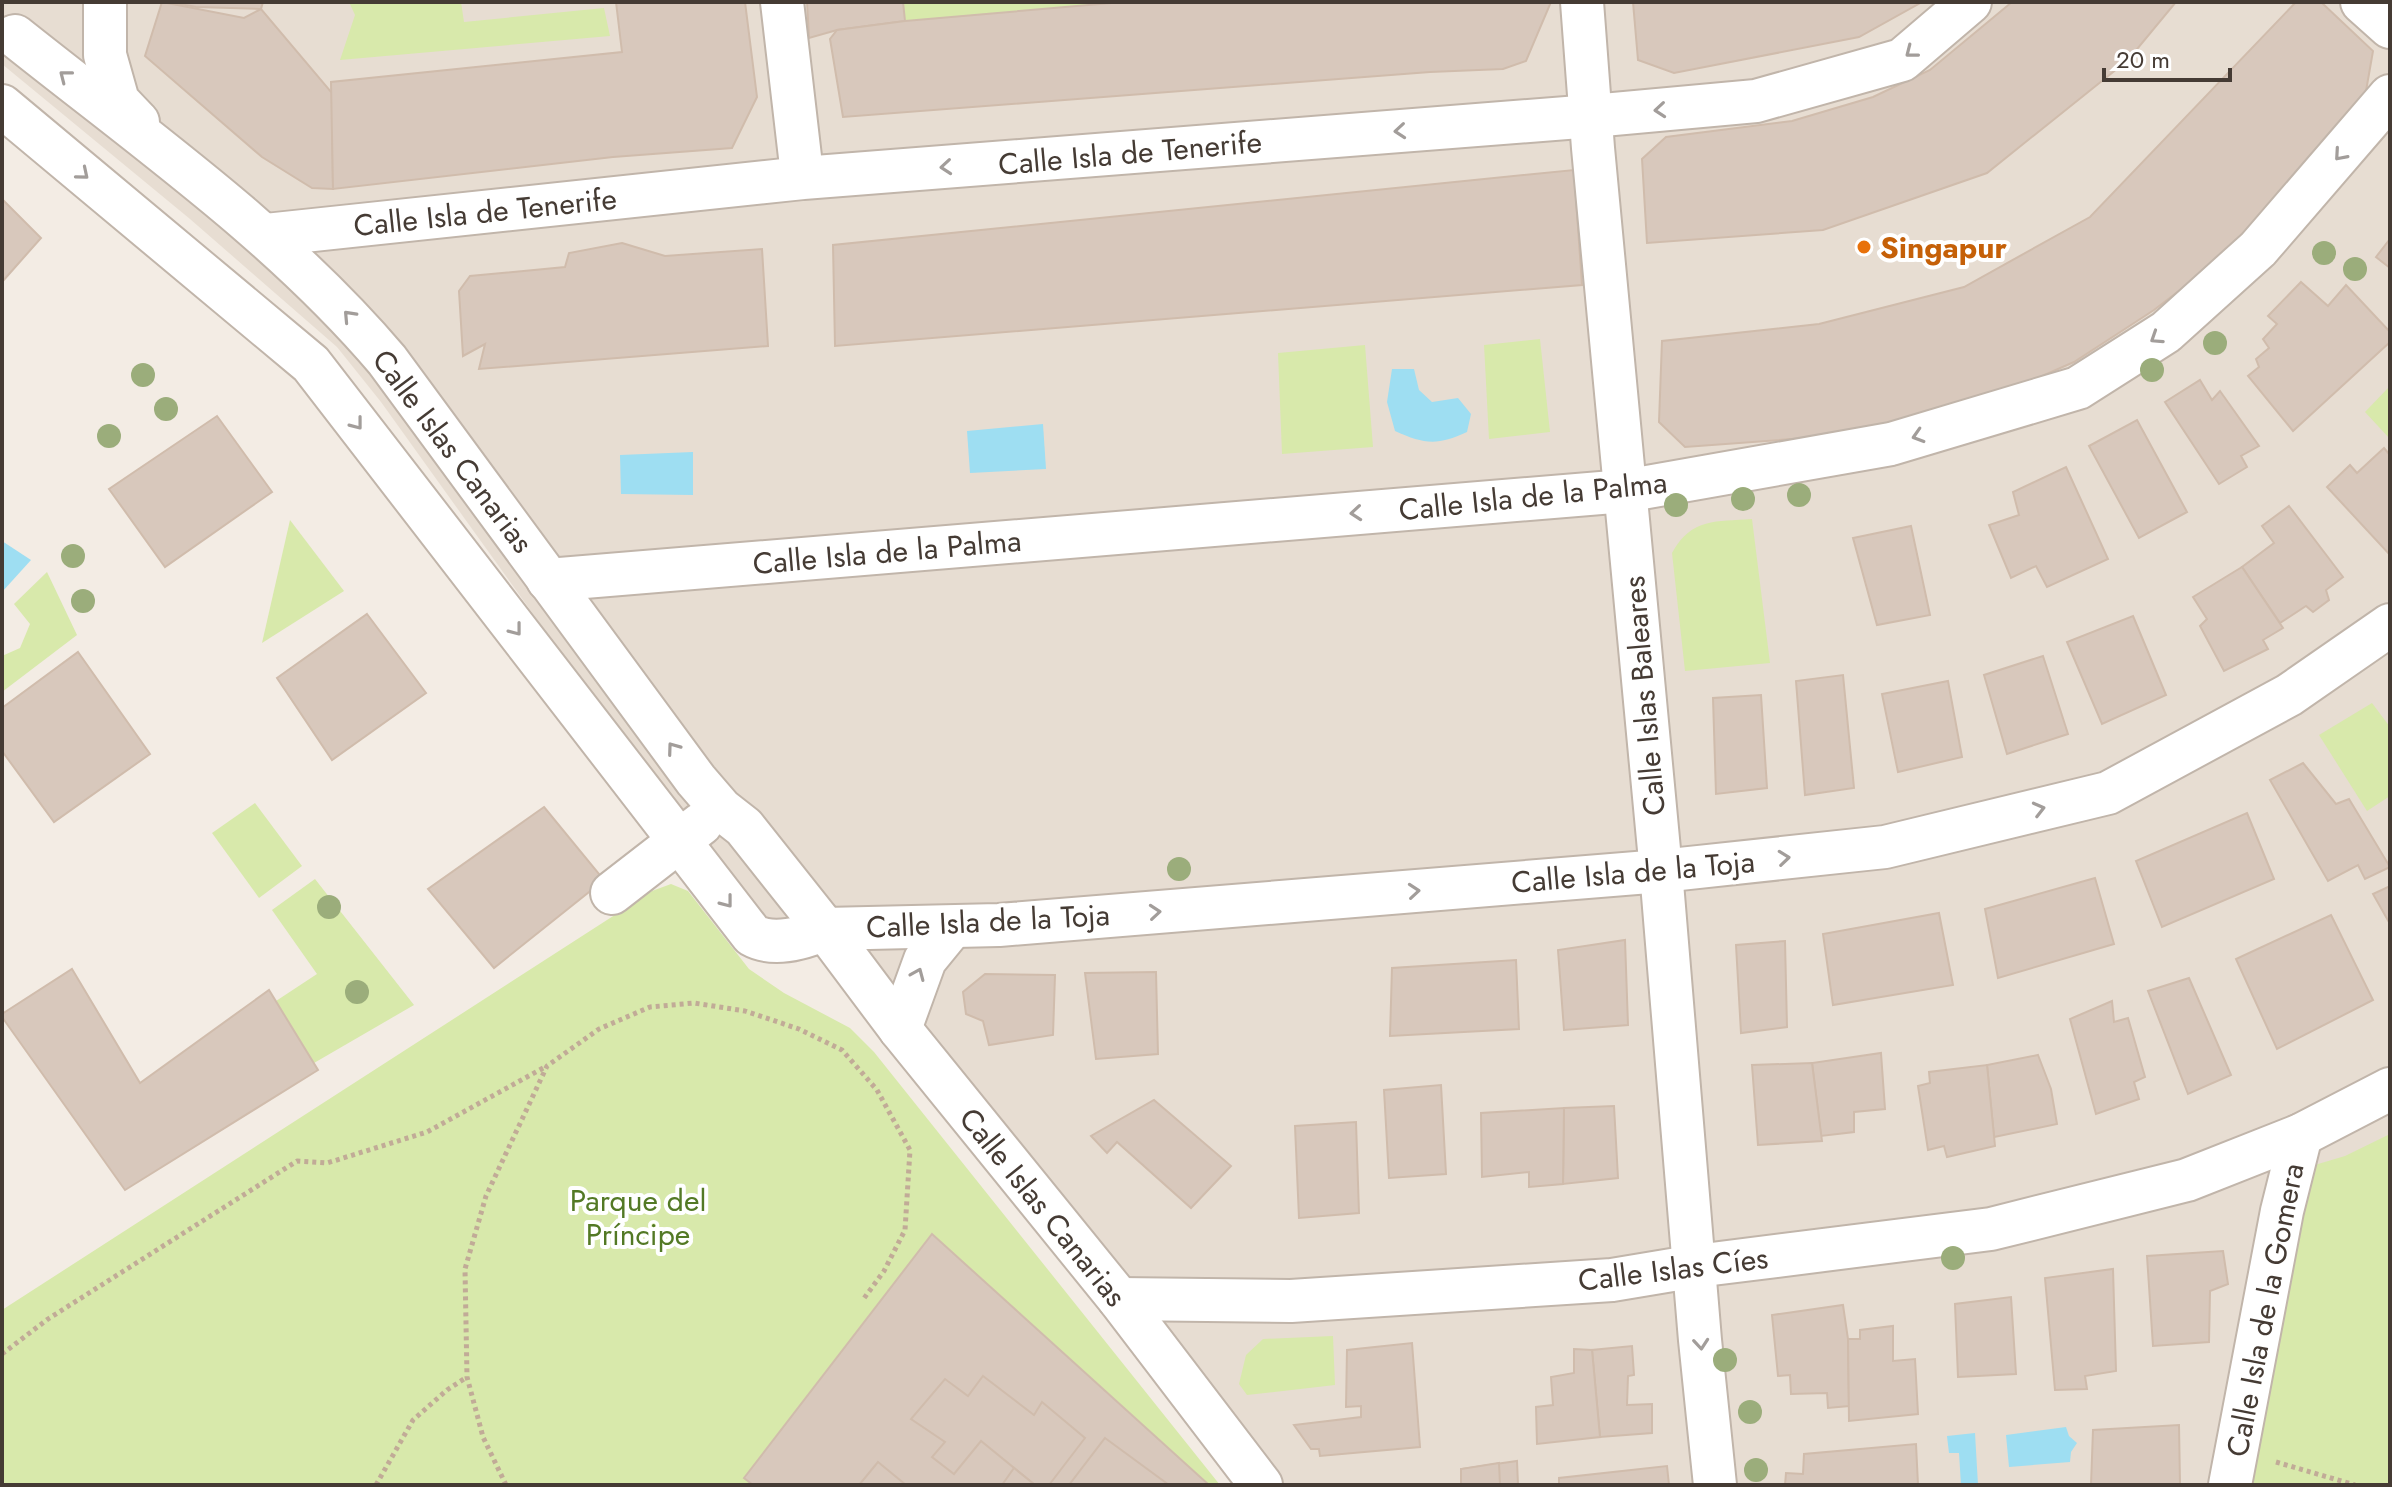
<svg xmlns="http://www.w3.org/2000/svg" width="2392" height="1487" font-family="Jost,sans-serif">
  <rect width="100%" height="100%" fill="#f3ece4"/>
  <!-- residential -->
  <path fill="#e7ddd2" d="M2,2H2390V1138L2288,1485H1258L861,981L763,924L594,699L381,402L337,347L190,219L2,64Z"/>
  <!-- green -->
  <g fill="#d8e9ab">
    <path d="M349,2H461L464,22L604,8L610,36L340,60L355,15Z"/>
    <path d="M903,2H1123L905,21Z"/>
    <path d="M1540,339L1550,432L1489,439L1484,345Z"/>
    <path d="M1365,345L1373,447L1282,454L1278,353Z"/>
    <path d="M2390,386V439L2365,412Z"/>
    <path d="M1752,519L1770,663L1685,671L1672,553C1692,517 1716,522 1752,519Z"/>
    <path d="M290,520L344,591L262,643Z"/>
    <path d="M47,572L77,635L2,692V656L20,648L30,624L14,604Z"/>
    <path d="M2372,703L2390,727V796L2367,811L2319,735Z"/>
    <path d="M255,803L302,866L259,898L212,833Z"/>
    <path d="M315,879L414,1005L314,1063L276,1001L317,974L272,910Z"/>
    <path d="M671,884L688,891L749,969L784,993L850,1028L874,1052L1220,1485H2V1310L652,891Z"/>
    <path d="M2390,1134V1485H2246L2308,1167L2345,1156Z"/>
    <path d="M1333,1336L1335,1385L1247,1395L1239,1384L1246,1355L1263,1339Z"/>
  </g>
  <!-- water -->
  <g fill="#9edef2">
    <path d="M1392,369H1414L1419,390L1432,402L1458,398L1471,414L1467,432C1437,446 1424,444 1395,431L1387,402Z"/>
    <path d="M1043,424L1046,469L970,473L967,431Z"/>
    <path d="M693,452V495L621,494L620,455Z"/>
    <path d="M2,541L31,560L2,592Z"/>
    <path d="M2066,1427L2069,1436L2077,1443L2071,1452L2070,1462L2009,1467L2006,1435Z"/>
    <path d="M1975,1433L1978,1485H1961L1959,1453H1949L1947,1436Z"/>
  </g>
  <!-- building -->
  <g fill="#d8c8bc" stroke="#d0bcac" stroke-width="2">
    <path d="M162,2L244,18L261,9L332,93L333,189L312,188L262,157L145,56Z"/>
    <path d="M170,2H263L261,9L196,7Z"/>
    <path d="M616,2H745L757,97L732,148L613,157L333,189L331,82L622,52Z"/>
    <path d="M807,2H903L905,21L837,30L809,38Z"/>
    <path d="M1123,2H1551L1526,61L1503,69L1430,72L843,117L830,39L837,30L905,21Z"/>
    <path d="M1633,2H1922L1859,37L1674,73L1638,60Z"/>
    <path d="M2012,2H2176L2128,60L1987,173L1823,230L1647,243L1642,159L1666,137L1792,121L1873,97L1930,70Z"/>
    <path d="M2296,2H2321L2373,51L2366,91L2227,254L2154,310L2074,362L2012,389L1951,410L1832,436L1685,447L1659,422L1662,341L1819,324L1964,287L2090,217Z"/>
    <path d="M1574,170L1582,285L835,346L833,245Z"/>
    <path d="M2,199L41,238L2,282Z"/>
    <path d="M2390,239V268L2376,257Z"/>
    <path d="M622,243L665,256L762,249L768,346L479,369L485,344L463,356L459,291L470,276L565,267L569,253Z"/>
    <path d="M2301,282L2328,306L2346,285L2390,332V342L2293,431L2248,376L2259,367L2256,359L2269,348L2263,339L2277,324L2268,316Z"/>
    <path d="M2200,380L2212,400L2220,391L2259,446L2241,456L2247,467L2219,484L2165,402Z"/>
    <path d="M217,416L272,492L165,567L109,489Z"/>
    <path d="M2137,420L2187,512L2139,538L2089,446Z"/>
    <path d="M2384,448L2390,455V555L2327,487L2350,465L2357,473Z"/>
    <path d="M2066,467L2108,559L2047,587L2036,566L2011,578L1989,525L2019,515L2013,492Z"/>
    <path d="M2289,506L2343,577L2326,590L2329,600L2313,612L2306,606L2280,623L2242,567L2274,543L2262,526Z"/>
    <path d="M1911,526L1930,615L1877,625L1853,538Z"/>
    <path d="M2242,567L2283,628L2263,640L2268,649L2224,671L2200,626L2207,619L2193,597Z"/>
    <path d="M367,614L426,693L332,760L277,678Z"/>
    <path d="M2133,616L2166,695L2102,724L2067,642Z"/>
    <path d="M78,652L150,754L54,822L2,751V708Z"/>
    <path d="M2043,656L2068,734L2007,754L1984,675Z"/>
    <path d="M1843,675L1854,788L1805,795L1796,681Z"/>
    <path d="M1948,681L1962,757L1898,772L1882,694Z"/>
    <path d="M1761,695L1767,788L1716,794L1713,698Z"/>
    <path d="M2303,763L2336,804L2349,799L2390,867L2365,879L2358,865L2328,881L2270,780Z"/>
    <path d="M544,807L604,880L494,968L428,889Z"/>
    <path d="M2247,813L2274,879L2162,927L2136,861Z"/>
    <path d="M2095,878L2114,944L1998,978L1985,909Z"/>
    <path d="M2390,886V924L2373,894Z"/>
    <path d="M1939,913L1953,985L1833,1005L1823,934Z"/>
    <path d="M2331,915L2373,1000L2277,1049L2236,959Z"/>
    <path d="M1625,940L1628,1025L1564,1030L1558,950Z"/>
    <path d="M1785,941L1787,1027L1741,1033L1736,945Z"/>
    <path d="M1516,960L1519,1029L1390,1036L1392,968Z"/>
    <path d="M72,969L140,1083L269,990L318,1070L125,1190L2,1017V1014Z"/>
    <path d="M1156,972L1158,1054L1096,1059L1085,973Z"/>
    <path d="M985,974L1055,975L1053,1035L989,1045L983,1021L966,1014L963,992Z"/>
    <path d="M2189,978L2231,1075L2188,1094L2148,991Z"/>
    <path d="M2112,1001L2114,1022L2128,1018L2145,1077L2134,1082L2139,1099L2096,1114L2070,1019Z"/>
    <path d="M1881,1053L1885,1109L1854,1112V1132L1821,1136L1812,1063Z"/>
    <path d="M2038,1055L2051,1089L2057,1124L1994,1137L1987,1065Z"/>
    <path d="M1812,1063L1822,1141L1758,1145L1752,1065Z"/>
    <path d="M1987,1065L1995,1146L1947,1157L1944,1146L1928,1150L1918,1086L1930,1083L1929,1072Z"/>
    <path d="M1441,1085L1446,1174L1389,1178L1384,1090Z"/>
    <path d="M1154,1100L1231,1166L1191,1208L1117,1142L1107,1153L1091,1136Z"/>
    <path d="M1614,1106L1618,1178L1563,1184L1564,1108Z"/>
    <path d="M1564,1108L1563,1184L1529,1187V1172L1482,1177L1481,1113Z"/>
    <path d="M1356,1122L1359,1213L1299,1218L1295,1126Z"/>
    <path d="M932,1234L1209,1485H753L744,1478Z"/>
    <path d="M2223,1251L2228,1284L2210,1291L2209,1342L2153,1346L2147,1256Z"/>
    <path d="M2113,1269L2116,1371L2085,1376L2087,1389L2055,1390L2045,1278Z"/>
    <path d="M2011,1297L2016,1374L1958,1377L1955,1304Z"/>
    <path d="M1843,1305L1848,1339L1849,1406L1828,1408L1827,1393L1791,1394L1790,1375L1778,1376L1772,1315Z"/>
    <path d="M1893,1326V1361L1915,1359L1918,1414L1849,1421L1848,1339H1860V1330Z"/>
    <path d="M1412,1343L1420,1447L1320,1456L1319,1449H1311L1294,1425L1361,1417V1406L1346,1407L1347,1350Z"/>
    <path d="M1632,1346L1634,1375L1628,1376L1627,1405L1652,1404V1433L1600,1437L1592,1350Z"/>
    <path d="M1574,1349L1592,1350L1600,1437L1537,1444L1536,1407L1553,1405L1551,1377L1574,1373Z"/>
    <path d="M983,1376L1034,1415L1042,1402L1085,1438L1049,1485H1035L981,1441L954,1474L932,1457L945,1442L911,1419L945,1379L968,1396Z"/>
    <path d="M2179,1425L2180,1485H2091L2093,1430Z"/>
    <path d="M1105,1438L1169,1485H1069Z"/>
    <path d="M1916,1444L1918,1485H1785L1786,1473L1803,1474L1804,1454Z"/>
    <path d="M1517,1461L1518,1485H1461V1469Z"/>
    <path d="M878,1462L906,1485H859Z"/>
    <path d="M1499,1463L1500,1485H1461V1469Z"/>
    <path d="M1667,1466L1669,1485H1559V1478Z"/>
    <path d="M1014,1468L1035,1485H1002Z"/>
  </g>
  <g fill="none" stroke-linecap="round" stroke-linejoin="round">
    <defs>
      <g id="minor">
        <path d="M105,2V55L118,101L138,122"/>
        <path d="M782,2L800,157"/>
        <path d="M1582,2L1593,148L1661,871L1700,1340L1715,1485"/>
        <path d="M2362,2L2390,27"/>
        <path d="M15,36C144,139 280,234 387,360L696,780L721,809L744,827L825,929L900,1029L1119,1299L1261,1485"/>
        <path d="M2,106L311,364L752,935C773,947 804,938 825,929L999,925L1661,871L1885,847L2108,793L2289,695L2390,625"/>
        <path d="M266,235L803,178L1592,116L1756,101L1902,60L1970,2"/>
        <path d="M548,580L1625,491L1891,444L2078,388L2166,332L2258,249L2390,96"/>
        <path d="M612,893L701,824"/>
        <path d="M900,1029L925,960L952,927"/>
        <path d="M1119,1299L1291,1301L1612,1280L1696,1266L1991,1229L2187,1180L2301,1135L2390,1089"/>
        <path d="M2230,1485L2282,1211L2301,1135"/>
      </g>
    </defs>
    <!-- minor casing -->
    <use href="#minor" stroke="#c1b5aa" stroke-width="46"/>
    <!-- path -->
    <g stroke="#c1ab97" stroke-width="5" stroke-dasharray="4 4" stroke-linecap="butt">
      <path d="M2,1354L48,1319L297,1161L327,1163L427,1132L545,1067"/>
      <path d="M2276,1462L2355,1485"/>
      <path d="M376,1485L413,1420L447,1390L467,1377"/>
      <path d="M506,1485L483,1437L467,1377L465,1269L486,1196L547,1066L599,1029L650,1007L694,1003L745,1011L799,1029L842,1050L877,1090L910,1150L905,1230L884,1271L862,1301"/>
    </g>
    <!-- minor -->
    <use href="#minor" stroke="#fff" stroke-width="42"/>
  </g>
  <!-- trees -->
  <g fill="#9bad7b">
    <circle cx="2324" cy="253" r="12"/>
    <circle cx="2355" cy="269" r="12"/>
    <circle cx="2215" cy="343" r="12"/>
    <circle cx="2152" cy="370" r="12"/>
    <circle cx="143" cy="375" r="12"/>
    <circle cx="166" cy="409" r="12"/>
    <circle cx="109" cy="436" r="12"/>
    <circle cx="1799" cy="495" r="12"/>
    <circle cx="1743" cy="499" r="12"/>
    <circle cx="1676" cy="505" r="12"/>
    <circle cx="73" cy="556" r="12"/>
    <circle cx="83" cy="601" r="12"/>
    <circle cx="1179" cy="869" r="12"/>
    <circle cx="329" cy="907" r="12"/>
    <circle cx="357" cy="992" r="12"/>
    <circle cx="1953" cy="1258" r="12"/>
    <circle cx="1725" cy="1360" r="12"/>
    <circle cx="1750" cy="1412" r="12"/>
    <circle cx="1756" cy="1470" r="12"/>
  </g>
  <!-- one-way arrows -->
  <defs><path id="oneway-chevron" d="M-2-3.5L2.5 0L-2 3.5" fill="none" stroke-width="1.6" stroke-linecap="round" stroke-linejoin="round" transform="scale(2)"/></defs>
  <g stroke="#a29d9a">
    <use href="#oneway-chevron" transform="translate(1911 52) rotate(142)"/>
    <use href="#oneway-chevron" transform="translate(65 76) rotate(-142)"/>
    <use href="#oneway-chevron" transform="translate(1660 110) rotate(175)"/>
    <use href="#oneway-chevron" transform="translate(1400 131) rotate(175)"/>
    <use href="#oneway-chevron" transform="translate(2340 155) rotate(131)"/>
    <use href="#oneway-chevron" transform="translate(946 167) rotate(175)"/>
    <use href="#oneway-chevron" transform="translate(83 174) rotate(40)"/>
    <use href="#oneway-chevron" transform="translate(349 316) rotate(-133)"/>
    <use href="#oneway-chevron" transform="translate(2156 338) rotate(147)"/>
    <use href="#oneway-chevron" transform="translate(357 424) rotate(52)"/>
    <use href="#oneway-chevron" transform="translate(1918 436) rotate(163)"/>
    <use href="#oneway-chevron" transform="translate(1356 513) rotate(175)"/>
    <use href="#oneway-chevron" transform="translate(516 630) rotate(52)"/>
    <use href="#oneway-chevron" transform="translate(673 748) rotate(-126)"/>
    <use href="#oneway-chevron" transform="translate(2039 809) rotate(-14)"/>
    <use href="#oneway-chevron" transform="translate(1784 858) rotate(-6)"/>
    <use href="#oneway-chevron" transform="translate(1414 891) rotate(-5)"/>
    <use href="#oneway-chevron" transform="translate(727 902) rotate(52)"/>
    <use href="#oneway-chevron" transform="translate(1155 912) rotate(-5)"/>
    <use href="#oneway-chevron" transform="translate(918 974) rotate(-67)"/>
    <use href="#oneway-chevron" transform="translate(1701 1344) rotate(85)"/>
  </g>
  <!-- markers -->
  <circle fill="#e8710a" stroke="#fff" stroke-width="3" cx="1864" cy="247" r="8"/>
  <g text-anchor="middle" dominant-baseline="central" stroke-width="8" stroke-linejoin="round" paint-order="stroke">
    <!-- street labels -->
    <g font-size="30" fill="#453b34" stroke="#fff">
      <text transform="translate(1130 153) rotate(-5)">Calle Isla de Tenerife</text>
      <text transform="translate(485 212) rotate(-6)">Calle Isla de Tenerife</text>
      <text transform="translate(453 451) rotate(53)">Calle Islas Canarias</text>
      <text transform="translate(1533 496) rotate(-6)">Calle Isla de la Palma</text>
      <text transform="translate(887 552) rotate(-5)">Calle Isla de la Palma</text>
      <text transform="translate(1644 696) rotate(-95)">Calle Islas Baleares</text>
      <text transform="translate(1633 872) rotate(-5)">Calle Isla de la Toja</text>
      <text transform="translate(988 921) rotate(-3)">Calle Isla de la Toja</text>
      <text transform="translate(1043 1207) rotate(51)">Calle Islas Canarias</text>
      <text transform="translate(1673 1269) rotate(-7)">Calle Islas Cíes</text>
      <text transform="translate(2265 1310) rotate(-79)">Calle Isla de la Gomera</text>
    </g>
    <!-- food labels -->
    <g font-size="30" font-weight="bold" fill="#c56008" stroke="#fff" text-anchor="start">
      <text x="1880" y="247">Singapur</text>
    </g>
    <!-- park labels -->
    <g font-size="30" fill="#537925" stroke="#fff">
      <text x="638" y="1200">Parque del<tspan x="638" dy="34">Príncipe</tspan></text>
    </g>
  </g>
  <!-- border -->
  <rect width="2392" height="1487" fill="none" stroke="#453b34" stroke-width="8"/>
  <!-- scale -->
  <path d="M2104 68v12h126v-12" fill="none" stroke="#453b34" stroke-width="4"/>
  <text x="2116" y="68" font-size="24" fill="#453b34" stroke="#ffffff" stroke-width="6" paint-order="stroke">20 m</text>
</svg>
